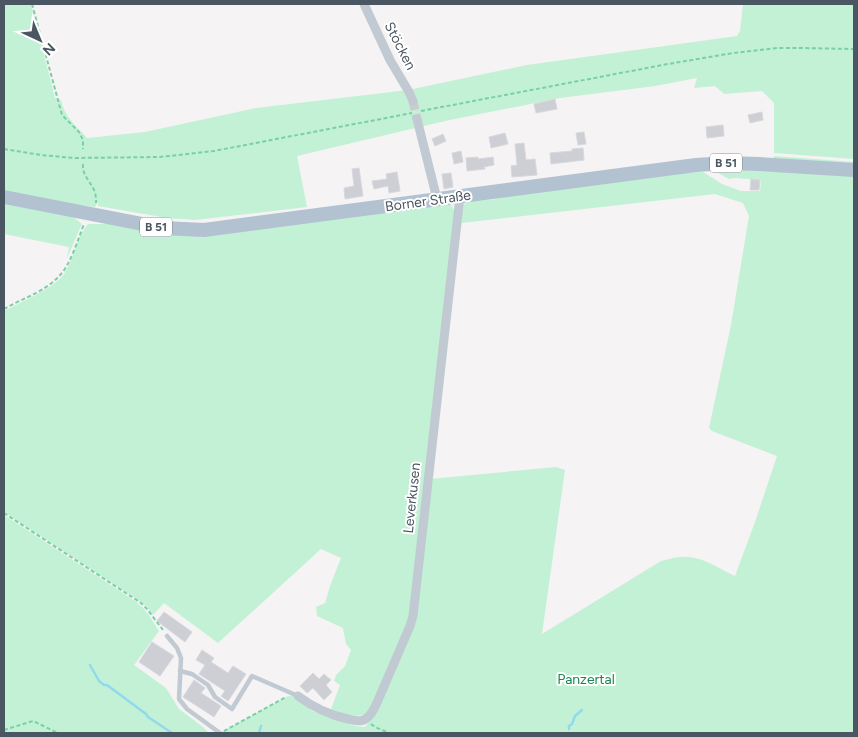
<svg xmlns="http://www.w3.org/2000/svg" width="858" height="737" font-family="Figtree,sans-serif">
  <rect width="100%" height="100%" fill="#f5f3f3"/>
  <!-- green -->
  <g fill="#c3f1d5">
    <path d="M4,4H31L55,98L61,100C64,116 76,126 87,138L145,132L256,108L408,90L527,65L737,36L740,31L743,4H854V159L774,153V103L762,91L724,94L715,86L694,88L697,78L655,86L560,98L445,121L297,156L307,207L195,220L167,218L98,206V202L95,207L65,203L4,191Z"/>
    <path d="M774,156L854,162V165L773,159Z"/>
    <path d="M718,169L854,175V733H220L288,696H298L312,711L355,726L365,727L374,715L345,716L330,712L340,685L334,681L336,675L345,666L351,650L346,644L343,628L317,616L316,607L325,603L330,586L341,558L321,549L218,643L164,603L153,615L147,607L138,600L4,512V311C19,303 56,287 64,274C74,259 76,238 88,224H115L137,229L446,204L451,205L454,210L430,479L556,467L565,470L542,634L661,561C667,560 674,557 680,557C701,555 717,568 735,576L755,522L777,456L712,431L709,428L731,325L749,216L743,203L715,194L461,223L462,206C473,196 491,204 503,196L672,173L703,172L722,184L741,191H760L761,180L735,178L729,179L718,173L716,171Z"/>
    <path d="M4,203L72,216L82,224L67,258L69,247L4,234Z"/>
    <path d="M4,515L129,597C146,608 149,615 159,631L134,665L166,688L179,709L203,727L209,733H4Z"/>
  </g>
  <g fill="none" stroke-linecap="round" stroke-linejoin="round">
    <!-- stream -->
    <g stroke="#90daee" stroke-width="2.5">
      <path d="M90,665L99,681L104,685H107L146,714L148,717L172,733"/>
      <path d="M569,729V726L572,724L575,716L582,710"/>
      <path d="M259,733L261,726"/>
    </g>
  </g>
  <!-- building -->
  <g fill="#cdcfd5" stroke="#d7d9de">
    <path d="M555,99L557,109L536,113L534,104Z"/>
    <path d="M762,112L763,120L750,123L748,115Z"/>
    <path d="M723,125L724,136L707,138L706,127Z"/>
    <path d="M584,132L586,144L578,145L576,133Z"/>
    <path d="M505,133L508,144L491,148L489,137Z"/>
    <path d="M443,134L446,141L435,146L432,139Z"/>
    <path d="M524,143L526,160L535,159L537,175L512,177L511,166L517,165L515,144Z"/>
    <path d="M583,148L584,160L551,164L550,153L572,151V149Z"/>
    <path d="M461,151L463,162L454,164L452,153Z"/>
    <path d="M478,157V159L493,157L494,165L484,167L485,169L467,171L466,158Z"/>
    <path d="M359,168L363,196L345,199L344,188L354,186L352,169Z"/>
    <path d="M397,172L400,191L389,193L388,186L374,189L372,181L387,179L386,174Z"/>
    <path d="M451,173L453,187L444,189L442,174Z"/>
    <path d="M751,179L760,180L759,190H750Z"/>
    <path d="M164,612L192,632L185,642L157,621Z"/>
    <path d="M152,642L174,656L160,676L139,662Z"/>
    <path d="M202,650L214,658L211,662L228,673L233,666L246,674L228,701L221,696L225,691L199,674L205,665L196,660Z"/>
    <path d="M313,673L319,679L324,674L331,680L326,685L332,692L324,700L313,688L307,693L300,686Z"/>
    <path d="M194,680L205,688L201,693L221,706L214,717L183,697Z"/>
  </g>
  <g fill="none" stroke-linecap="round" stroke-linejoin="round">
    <!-- minor-tunnel -->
    <path stroke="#caccce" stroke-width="9" stroke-dasharray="9 4.5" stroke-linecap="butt" d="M413,101L417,119"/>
    <!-- path -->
    <g stroke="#7ad0a6" stroke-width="2" stroke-dasharray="4 2.5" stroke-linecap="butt">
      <path d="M32,4L62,115L79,132L83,140V149"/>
      <path d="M421,111L668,64L733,53L777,48H800L854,49"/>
      <path d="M4,149L41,155L74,158L160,157L214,151L412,113"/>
      <path d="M83,164C82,175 90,181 94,190C96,194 96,199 96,203"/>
      <path d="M4,309C23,298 47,291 61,274C70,265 79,237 84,224"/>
      <path d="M4,513L141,603L147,609L163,630"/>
      <path d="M371,724L375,727L389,733"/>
      <path d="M4,730L33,721L58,733"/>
      <path d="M224,731L286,697"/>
    </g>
    <!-- service -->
    <g stroke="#c1cad2" stroke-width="4.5">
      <path d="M167,636L177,648L181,658L179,699L187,709L220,733"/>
      <path d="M180,671L192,674L208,685L215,697L232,709L252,676L298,696"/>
    </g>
    <!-- minor -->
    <g stroke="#c1cad2" stroke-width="9">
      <path d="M364,4L390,60L409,92L413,101"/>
      <path d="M417,119L437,199"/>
      <path d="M298,696C314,708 329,715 348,719C353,720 359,722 364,720C370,717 373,711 376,705L410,626L413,616L460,196"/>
    </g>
    <!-- primary -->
    <path stroke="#b3c2d1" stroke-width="14" d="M4,197L163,228L204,230L696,165L726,163L759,164L854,170"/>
  </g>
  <g text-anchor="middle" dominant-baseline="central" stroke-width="4" stroke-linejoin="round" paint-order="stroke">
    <!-- shield labels -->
    <g fill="#fff" stroke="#808990" stroke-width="1">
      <rect x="710" y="153.5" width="32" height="19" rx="4"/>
      <rect x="140" y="217.5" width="32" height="19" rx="4"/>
    </g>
    <g font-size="12" font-weight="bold" fill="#4a5661">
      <text x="726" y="163">B 51</text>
      <text x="156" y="227">B 51</text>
    </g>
    <!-- street labels -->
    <g font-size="14" fill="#4a5661" stroke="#fff">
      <text transform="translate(400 46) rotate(63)">Stöcken</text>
      <text transform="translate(428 201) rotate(-8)">Borner Straße</text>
      <text transform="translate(412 498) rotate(-84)">Leverkusen</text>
    </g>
    <!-- park labels -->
    <g font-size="14" fill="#17864f" stroke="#fff">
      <text x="586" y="679">Panzertal</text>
    </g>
  </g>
  <!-- border -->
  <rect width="858" height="737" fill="none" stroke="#4a5661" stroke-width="10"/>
  <!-- north arrow -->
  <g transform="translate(40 40) rotate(136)" stroke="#ffffff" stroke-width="4" paint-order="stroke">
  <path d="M0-4L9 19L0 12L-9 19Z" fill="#4a5661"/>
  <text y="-8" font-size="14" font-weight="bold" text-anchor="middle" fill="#4a5661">N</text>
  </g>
</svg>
